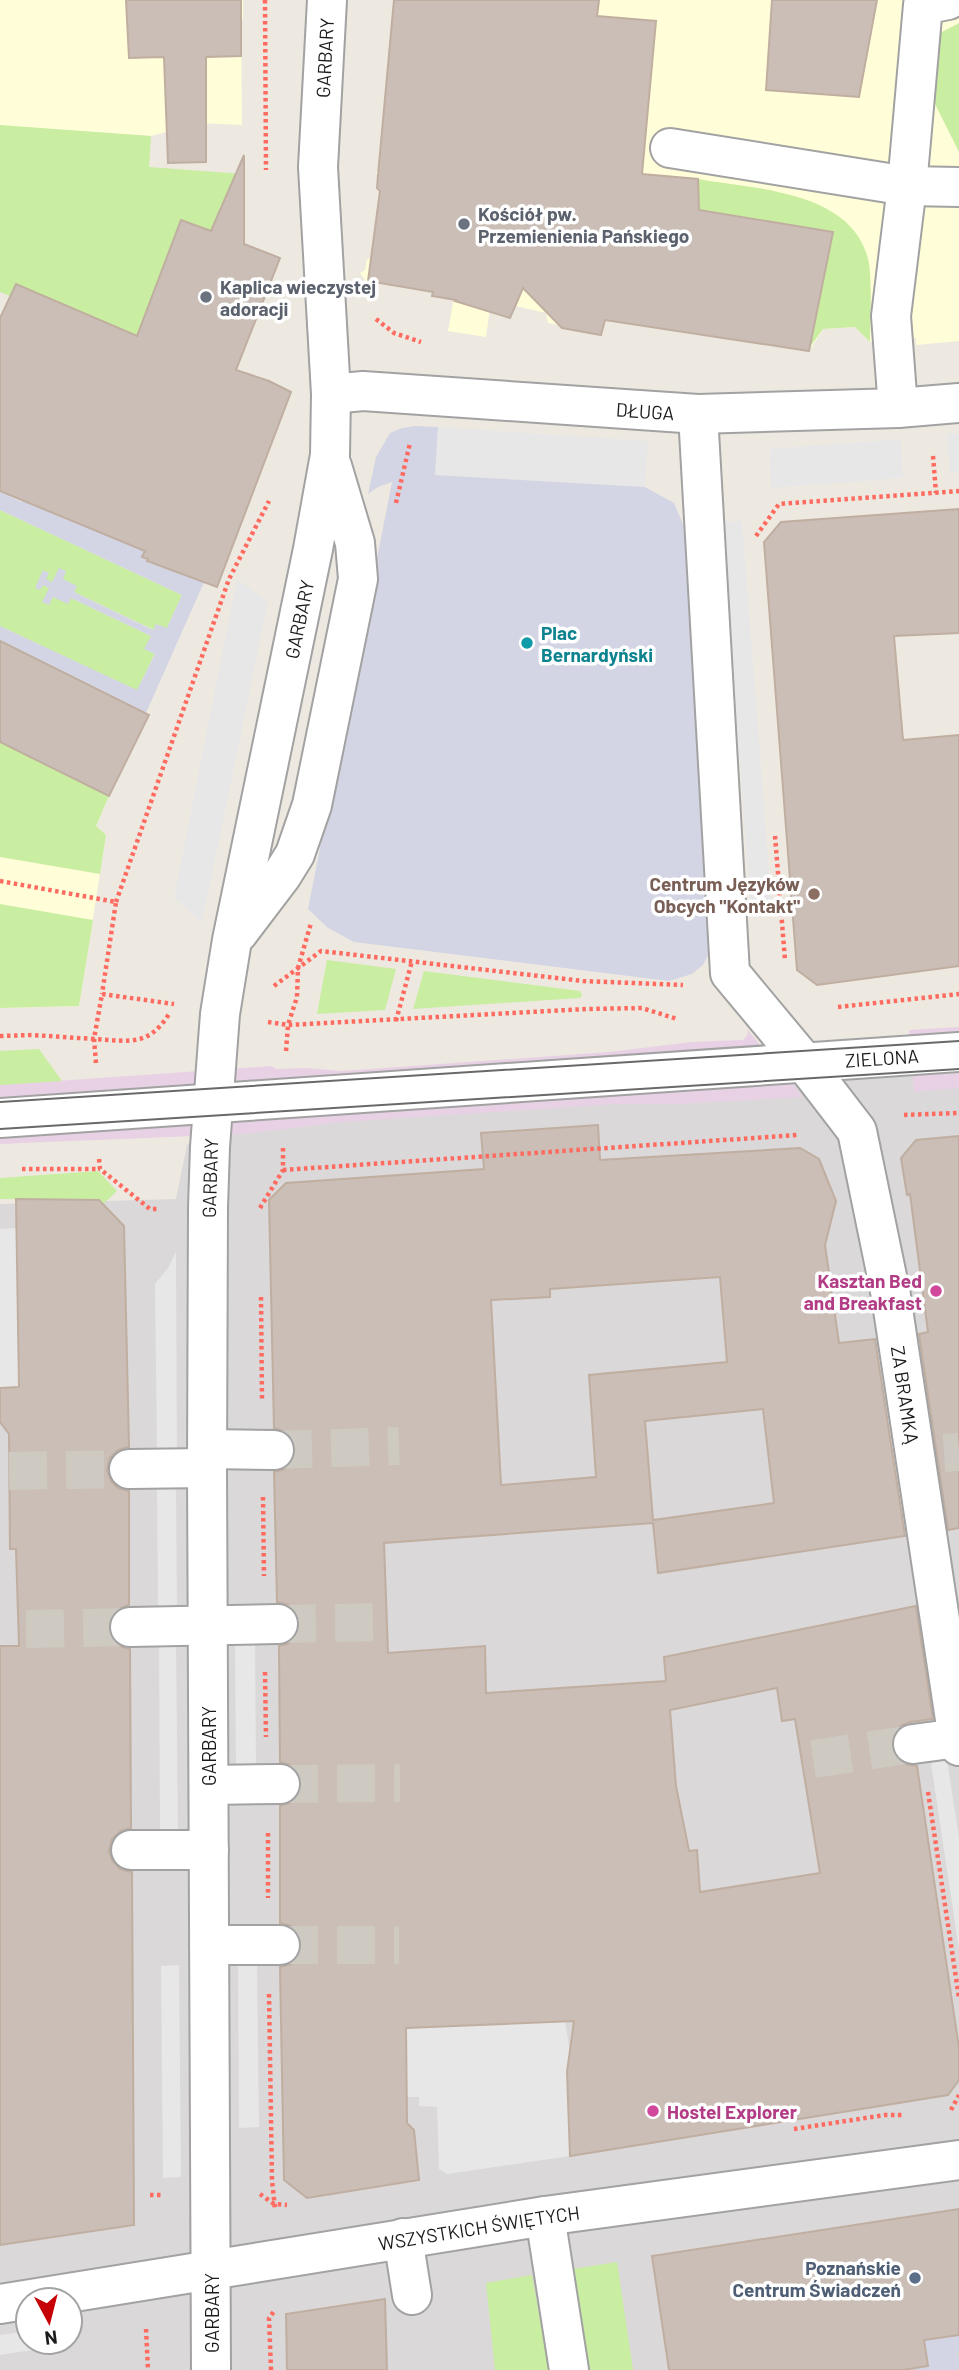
<svg xmlns="http://www.w3.org/2000/svg" width="959" height="2370" font-family="Barlow,sans-serif">
  <rect width="100%" height="100%" fill="#eee9e0"/>
  <!-- residential -->
  <path fill="#dad8d8" fill-rule="evenodd" d="M959,1068V2370H0V1204L176,1199L187,1145L218,1120ZM28,2300H70V2342H28Z"/>
  <!-- industrial -->
  <g fill="#e8d1e4">
    <path d="M959,1027V1088L914,1092L909,1030Z"/>
    <path d="M747,1029L803,1097L678,1104H617L343,1122L243,1134L0,1144V1085L271,1066L277,1069L306,1068L341,1071L609,1052L691,1042L743,1040L748,1034Z"/>
  </g>
  <!-- education -->
  <g fill="#fffed8">
    <path d="M0,0H243V19L241,20L242,125L199,123L151,136L0,126Z"/>
    <path d="M394,0H959V341L916,345V338L870,342L855,327L823,329L809,351L604,320L601,335L562,329L559,325L548,323L546,313L516,306L510,318L498,315L500,302L491,301L486,337L448,331L455,291L449,290L445,298L432,296L433,286L372,282L368,284L360,273L365,270L367,260L371,257L380,191L377,188L378,177L376,172L378,171L385,120L383,118Z"/>
    <path d="M0,742L109,796L96,826L106,835L79,1006L0,1008Z"/>
  </g>
  <!-- grass -->
  <g fill="#c9eda1">
    <path d="M959,23V152L936,106L932,92L940,33Z"/>
    <path d="M0,125L151,136L149,167L243,174L244,226L218,217L211,231L183,221L180,222L133,346L90,330L94,317L85,313L79,324L16,284L10,296L0,292Z"/>
    <path d="M698,179C753,189 847,190 867,255C873,273 870,321 870,342L855,327L823,329L810,347L832,232L699,210Z"/>
    <path d="M0,510L182,595L167,628L154,630L74,592L63,578L60,569L52,583L45,579L43,571V585L49,588V604L53,597L71,598L151,636L155,653L137,691L0,626Z"/>
    <path d="M0,742L109,796L96,826L106,835L100,874L0,857Z"/>
    <path d="M0,904L93,920L79,1006L0,1008Z"/>
    <path d="M327,960L396,969L385,1010L317,1014Z"/>
    <path d="M424,971L580,991L582,995L580,998L413,1009Z"/>
    <path d="M39,1049L62,1081L0,1085V1051Z"/>
    <path d="M98,1171L117,1191L103,1204L99,1200L0,1199V1178Z"/>
    <path d="M617,2262L633,2370H590L573,2269Z"/>
    <path d="M532,2275L549,2370H495L486,2283Z"/>
  </g>
  <!-- parking -->
  <g fill="#e7e7e7">
    <path d="M438,427L648,441L645,487L435,475Z"/>
    <path d="M959,433V472H950L947,434Z"/>
    <path d="M901,439L903,478L771,488L769,449Z"/>
    <path d="M742,521L772,910L751,912L722,522Z"/>
    <path d="M237,579L268,602L202,923L174,898Z"/>
    <path d="M17,1228L19,1387L0,1388V1229Z"/>
    <path d="M176,1252L177,1455H157L155,1284L168,1268Z"/>
    <path d="M886,1347L913,1536L896,1538L869,1349Z"/>
    <path d="M157,1479H176L177,1611L158,1612Z"/>
    <path d="M159,1637H176L178,1834H160Z"/>
    <path d="M255,1643L256,1768L236,1769L235,1644Z"/>
    <path d="M947,1760L959,1838V1950L931,1763Z"/>
    <path d="M179,1965L181,2177L163,2178L161,1966Z"/>
    <path d="M257,1965L259,2127L239,2128L238,1966Z"/>
    <path d="M565,2021L570,2052L567,2072L570,2156L448,2174L439,2169L437,2107L419,2106V2097H407L406,2027Z"/>
    <path d="M28,2331V2342H31L32,2350L0,2355V2335Z"/>
  </g>
  <!-- plaza -->
  <g fill="#d4d5e4">
    <path d="M415,426L438,427L435,475L645,487L674,503L686,531L710,951L703,965L692,974L669,981L354,942L328,928L308,909L392,482L378,487L368,494L376,457L390,433L402,428Z"/>
    <path d="M0,478L14,484L9,496L22,502L27,490L149,538L143,557L148,559L147,562L159,566L161,564L205,580L146,713L0,641V626L137,690L155,654L144,649L151,636L71,598L68,604L53,597L49,605L42,602L49,588L43,585L40,590L35,588L43,570L49,573L46,579L52,582L59,568L66,571L63,579L77,586L74,592L153,630L156,624L167,628L182,595L0,510Z"/>
    <path d="M959,2335V2352L956,2353L959,2356V2370H903L928,2366L924,2340Z"/>
  </g>
  <!-- building -->
  <g fill="#cabeb6" stroke="#c0aea1" stroke-width="2" fill-rule="evenodd">
    <path d="M126,0H241V56L206,57V162L168,163L164,57L129,58Z"/>
    <path d="M394,0H599L597,16L656,21L642,174L698,179L699,210L833,232L809,351L605,320L601,335L562,328L523,288L510,318L455,301L456,300L432,296L433,292L368,281L380,191L377,188L378,175Z"/>
    <path d="M772,0H877L859,97L766,90Z"/>
    <path d="M244,155V244L280,258L236,370L269,381L291,392L217,587L147,561L148,559L142,557L145,551L0,491V318L16,284L137,336L181,220L211,231Z"/>
    <path d="M959,509V633L894,636L903,740L959,735V966L817,985L797,970L764,542L781,522Z"/>
    <path d="M0,641L149,715L109,796L0,742Z"/>
    <path d="M598,1125L600,1160L800,1148L819,1159L836,1201L825,1245L839,1343L875,1339L905,1536L658,1573L653,1523L384,1543L388,1653L485,1646L486,1693L666,1681L664,1657L916,1606L933,1719L910,1722L900,1726L893,1735L891,1746L895,1757L904,1764L917,1766L959,2048V2080L948,2095L570,2156L567,2072L574,2021L406,2028L407,2123L414,2130L419,2180L307,2198L284,2180L280,1967L291,1964L299,1956L302,1944L299,1935L291,1926L280,1923V1806L292,1802L299,1794L302,1784L298,1772L290,1765L280,1762L279,1646L289,1643L297,1635L300,1623L297,1613L289,1605L277,1602L274,1472L285,1469L292,1462L296,1450L293,1439L286,1432L274,1428L269,1200L286,1183L484,1169L481,1133ZM720,1277L727,1362L589,1375L596,1477L501,1485L491,1300L550,1297V1289ZM763,1409L774,1503L653,1520L645,1421ZM777,1688L782,1721L795,1719L820,1873L700,1892L697,1850L689,1851L676,1786L670,1710Z"/>
    <path d="M959,1136V1528L948,1530L919,1334L928,1332L910,1194L907,1195L901,1158L916,1140Z"/>
    <path d="M16,1199L99,1200L124,1226L129,1447L118,1450L110,1458L107,1470L111,1481L118,1488L129,1491V1605L118,1609L111,1617L108,1627L112,1639L120,1646L130,1649L131,1828L121,1831L112,1839L109,1851L112,1860L120,1869L132,1872L134,2225L0,2245V1646H19L16,1549H10L9,1434L0,1422V1388L19,1387Z"/>
    <path d="M959,2209V2335L924,2340L928,2366L903,2370H669L652,2256Z"/>
    <path d="M385,2299L387,2370H287L286,2314Z"/>
  </g>
  <g fill="none" stroke-linecap="round" stroke-linejoin="round">
    <!-- minor-tunnel -->
    <g stroke="#cecac2" stroke-width="38" stroke-dasharray="38 19" stroke-linecap="butt">
      <path d="M274,1450L399,1446"/>
      <path d="M944,1453L959,1452"/>
      <path d="M9,1471L129,1469"/>
      <path d="M278,1624L387,1622"/>
      <path d="M26,1629L130,1627"/>
      <path d="M813,1759L913,1744"/>
      <path d="M280,1784L400,1783"/>
      <path d="M280,1945H399"/>
    </g>
    <defs>
      <g id="minor">
        <path d="M670,148L907,186L959,187"/>
        <path id="s1" d="M331,394L363,391L698,414L898,408L959,403"/>
        <path d="M898,408L891,316L907,186L923,5L948,0"/>
        <path id="s2" d="M698,414L730,973L804,1062L857,1131L891,1296L959,1746"/>
        <path d="M238,933L282,875L295,854L312,805L358,579L355,543L332,466"/>
        <path id="s3" d="M0,1118L959,1052"/>
        <path d="M207,1449L274,1450"/>
        <path d="M129,1469L207,1468"/>
        <path d="M130,1627L278,1624"/>
        <path d="M913,1744L958,1738"/>
        <path d="M209,1785L280,1784"/>
        <path d="M131,1850H209"/>
        <path d="M209,1945H280"/>
        <path d="M545,2216L569,2370"/>
        <path d="M403,2238L412,2295"/>
        <path id="s4" d="M0,2304L545,2216L959,2160"/>
        <path id="s5" d="M211,2370L207,1468L208,1207L210,1147L220,1014L232,940L313,549L330,455L331,394L318,167L327,0"/>
      </g>
    </defs>
    <!-- minor casing -->
    <use href="#minor" stroke="#a2a2a2" stroke-width="42"/>
    <!-- path -->
    <g stroke="#ff6b60" stroke-width="4.5" stroke-dasharray="3.5 3.5" stroke-linecap="butt">
      <path d="M265,0L266,170"/>
      <path d="M376,319L394,333L421,342"/>
      <path d="M933,456L936,493"/>
      <path d="M396,503L410,443"/>
      <path d="M756,536L779,504L959,491"/>
      <path d="M775,836L785,960"/>
      <path d="M0,881L116,902L102,994"/>
      <path d="M116,902L229,579L269,501"/>
      <path d="M274,986L321,951L583,981L683,985"/>
      <path d="M838,1007L959,994"/>
      <path d="M396,1021L412,961"/>
      <path d="M268,1022L288,1025L586,1009L642,1008L677,1019"/>
      <path d="M0,1036L32,1035L94,1039L102,994L174,1004"/>
      <path d="M286,1051L288,1025L297,997L298,968L311,923"/>
      <path d="M96,1063L94,1039C130,1041 148,1047 169,1014"/>
      <path d="M904,1115L959,1113"/>
      <path d="M99,1159L100,1169L150,1209H158"/>
      <path d="M22,1169H100"/>
      <path d="M283,1170L798,1135"/>
      <path d="M260,1208L283,1170V1147"/>
      <path d="M261,1297L262,1401"/>
      <path d="M263,1497L264,1576"/>
      <path d="M265,1672L266,1737"/>
      <path d="M928,1792L959,1998"/>
      <path d="M268,1833V1898"/>
      <path d="M269,1994L272,2180L275,2209"/>
      <path d="M951,2110L959,2095"/>
      <path d="M794,2129L885,2115H903"/>
      <path d="M260,2194L274,2204L287,2205"/>
      <path d="M150,2195H161"/>
      <path d="M146,2329L148,2370"/>
      <path d="M271,2370L269,2318L275,2310"/>
    </g>
    <!-- minor -->
    <use href="#minor" stroke="#fff" stroke-width="38"/>
    <!-- tram -->
    <g stroke="#696969" stroke-width="2">
      <path d="M0,1102L959,1041"/>
      <path d="M0,1129L959,1069"/>
    </g>
  </g>
  <!-- markers -->
  <g fill="#6b7280" stroke="#fff" stroke-width="2.5">
    <circle cx="464" cy="224" r="7"/>
    <circle cx="206" cy="297" r="7"/>
  </g>
  <circle fill="#0f9aa8" stroke="#fff" stroke-width="2.5" cx="527" cy="643" r="7"/>
  <circle fill="#8d6e63" stroke="#fff" stroke-width="2.5" cx="814" cy="894" r="7"/>
  <g fill="#d1479c" stroke="#fff" stroke-width="2.5">
    <circle cx="936" cy="1291" r="7"/>
    <circle cx="653" cy="2111" r="7"/>
  </g>
  <circle fill="#5c6f8a" stroke="#fff" stroke-width="2.5" cx="915" cy="2278" r="7"/>
  <g text-anchor="middle" dominant-baseline="central" stroke-width="7" stroke-linejoin="round" paint-order="stroke">
    <!-- street labels -->
    <g font-size="19" fill="#1b1b1b" stroke="#fff">
      <text stroke="none"><textPath href="#s5" startOffset="2324">GARBARY</textPath></text>
      <text stroke="none"><textPath href="#s1" startOffset="315">DŁUGA</textPath></text>
      <text stroke="none"><textPath href="#s5" startOffset="1759">GARBARY</textPath></text>
      <text stroke="none"><textPath href="#s3" startOffset="884">ZIELONA</textPath></text>
      <text stroke="none"><textPath href="#s5" startOffset="1192">GARBARY</textPath></text>
      <text stroke="none"><textPath href="#s2" startOffset="1031">ZA BRAMKĄ</textPath></text>
      <text transform="translate(208 1746) rotate(-90)">GARBARY</text>
      <text stroke="none"><textPath href="#s4" startOffset="485">WSZYSTKICH ŚWIĘTYCH</textPath></text>
      <text transform="translate(211 2313) rotate(-90)">GARBARY</text>
    </g>
    <!-- worship labels -->
    <g font-size="19" font-weight="bold" fill="#5b616d" stroke="#fff" text-anchor="start">
      <text x="478" y="213">Kościół pw.<tspan x="478" dy="22">Przemienienia Pańskiego</tspan></text>
      <text x="220" y="286">Kaplica wieczystej<tspan x="220" dy="22">adoracji</tspan></text>
    </g>
    <!-- culture labels -->
    <g font-size="19" font-weight="bold" fill="#0d838f" stroke="#fff" text-anchor="start">
      <text x="541" y="632">Plac<tspan x="541" dy="22">Bernardyński</tspan></text>
    </g>
    <!-- education labels -->
    <g font-size="19" font-weight="bold" fill="#785e54" stroke="#fff" text-anchor="end">
      <text x="800" y="883">Centrum Języków<tspan x="800" dy="22">Obcych "Kontakt"</tspan></text>
    </g>
    <!-- hotel labels -->
    <g font-size="19" font-weight="bold" fill="#b23c85" stroke="#fff" text-anchor="end">
      <text x="922" y="1280">Kasztan Bed<tspan x="922" dy="22">and Breakfast</tspan></text>
      <text x="667" y="2111" text-anchor="start">Hostel Explorer</text>
    </g>
    <!-- service labels -->
    <g font-size="19" font-weight="bold" fill="#4e5e75" stroke="#fff" text-anchor="end">
      <text x="901" y="2267">Poznańskie<tspan x="901" dy="22">Centrum Świadczeń</tspan></text>
    </g>
  </g>
  <!-- north arrow -->
  <g transform="translate(49 2321) rotate(173)"><circle r="33" fill="#ffffff" stroke="#a4a4a4" stroke-width="2"/>
  <path d="M0-5L12 26L0 18L-12 26Z" fill="#c70007"/>
  <text y="-10" font-size="19" font-weight="bold" text-anchor="middle" fill="#1b1b1b">N</text>
  </g>
</svg>
